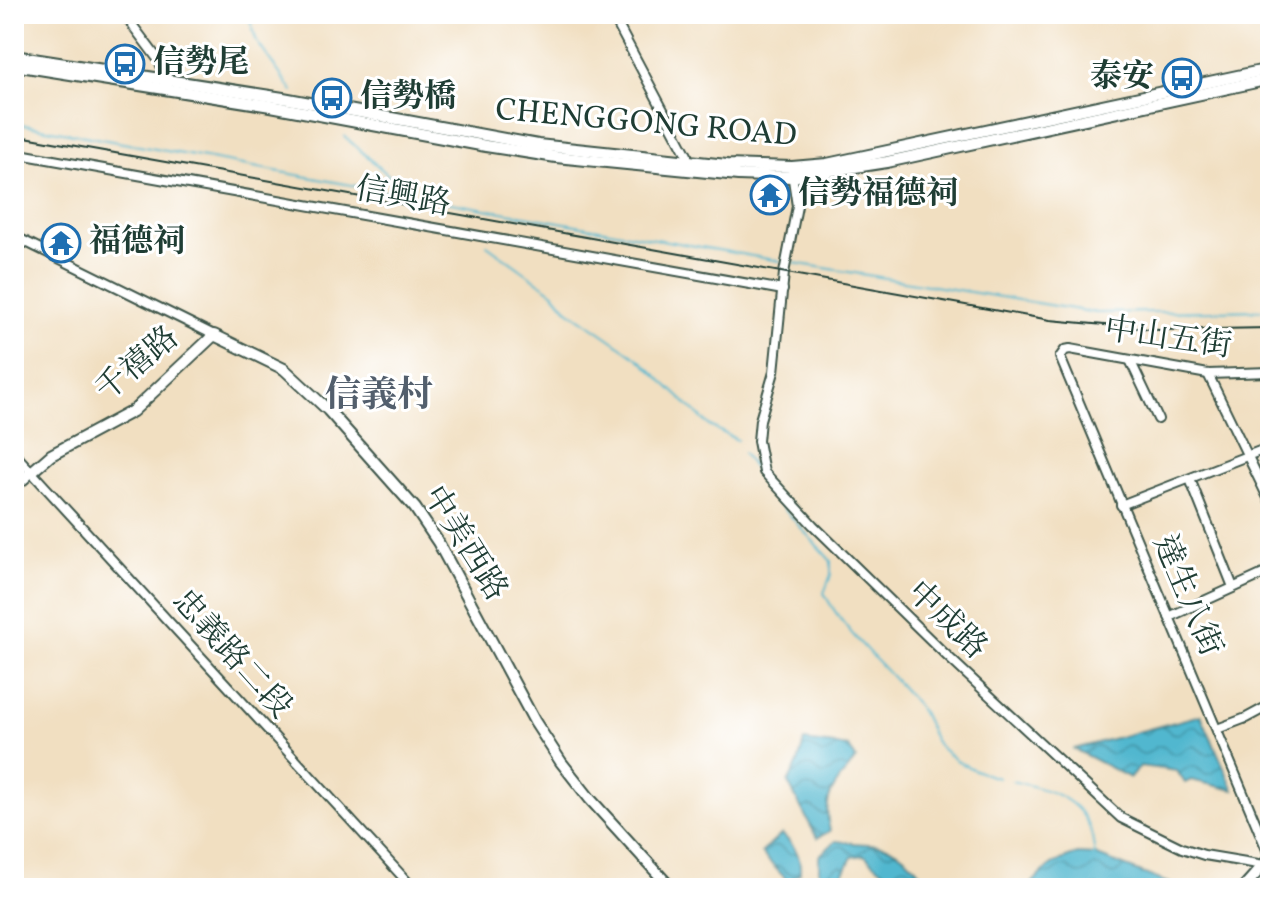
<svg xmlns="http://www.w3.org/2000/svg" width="1284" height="902" font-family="Vollkorn,'Noto Serif TC',serif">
  <defs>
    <pattern id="water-waves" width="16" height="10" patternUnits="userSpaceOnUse" patternTransform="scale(2)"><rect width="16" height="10" fill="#51b7cf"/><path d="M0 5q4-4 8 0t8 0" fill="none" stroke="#4396a9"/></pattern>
  </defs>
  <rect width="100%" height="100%" fill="#fff"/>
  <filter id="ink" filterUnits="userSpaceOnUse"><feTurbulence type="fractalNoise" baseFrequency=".0125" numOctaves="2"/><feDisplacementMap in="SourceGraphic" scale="16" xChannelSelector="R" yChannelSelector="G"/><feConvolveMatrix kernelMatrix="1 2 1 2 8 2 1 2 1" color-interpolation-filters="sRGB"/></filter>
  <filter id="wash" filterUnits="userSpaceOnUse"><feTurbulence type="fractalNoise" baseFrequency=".006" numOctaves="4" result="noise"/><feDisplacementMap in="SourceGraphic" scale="32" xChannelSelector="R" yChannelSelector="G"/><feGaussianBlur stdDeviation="1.8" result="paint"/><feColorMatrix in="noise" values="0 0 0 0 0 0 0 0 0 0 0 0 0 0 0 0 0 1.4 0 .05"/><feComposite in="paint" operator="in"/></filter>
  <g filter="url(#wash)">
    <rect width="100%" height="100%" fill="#f1dfc1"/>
    <!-- water -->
    <g fill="url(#water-waves)" stroke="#387a82" stroke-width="2">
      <path d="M1201,715L1234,790L1191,780L1185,783L1177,771L1140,766L1130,778L1074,749Z"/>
      <path d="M804,741L849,747L856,759C835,785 821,797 830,831L817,838L788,783L798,763Z"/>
      <path d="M782,834C795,847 801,854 800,873L788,881L761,853Z"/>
      <path d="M836,841C877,848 890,835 921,874V888H905L864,855L852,857L836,888H819V856Z"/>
      <path d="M1078,854L1095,855L1181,888H1028C1043,870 1055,860 1078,854Z"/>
    </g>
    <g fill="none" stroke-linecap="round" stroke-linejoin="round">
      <!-- stream -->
      <g stroke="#51b7cf" stroke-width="2">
        <path d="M248,14L257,42L293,92"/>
        <path d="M14,123L411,196"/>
        <path d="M344,136L412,196L780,261"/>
        <path d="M487,245L555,294L568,310L639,359L710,426L737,440"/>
        <path d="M794,263L1097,313L1270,310"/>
        <path d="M743,453L775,499L831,561V575L824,593C847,637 889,669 919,708C928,719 928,733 939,746C956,763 976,772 998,778"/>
        <path d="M1012,781C1040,788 1074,794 1088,824C1093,833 1093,845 1095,855"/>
      </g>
    </g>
  </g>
  <g filter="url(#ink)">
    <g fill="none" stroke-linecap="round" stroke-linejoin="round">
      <defs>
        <g id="minor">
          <path d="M124,14L160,62L166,83"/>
          <path d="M612,14L687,155V167"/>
          <path d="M14,153L783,290"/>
          <path d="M792,173L797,206L784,273L774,372L760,420L758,441L764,472L813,525L945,654L1121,818L1182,848L1204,855L1270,866"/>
          <path d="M14,236L214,335"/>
          <path d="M1130,360L1158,419"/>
          <path d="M1270,372L1208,374L1070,349L1065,350L1060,357L1270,857"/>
          <path d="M1208,374L1270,502"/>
          <path d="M14,453L413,888"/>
          <path d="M1190,479L1233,587"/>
          <path d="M1121,505L1270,447"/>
          <path d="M1169,617L1270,571"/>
          <path d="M1217,729L1246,718L1270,705"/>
        </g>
        <g id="tertiary">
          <path d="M14,56L283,98L538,145L727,165L792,167L827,164L1270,69"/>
          <path d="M14,65L271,106L486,146L556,157L738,175L791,177L887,162L1270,79"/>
          <path d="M14,487L51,455L133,411L214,335L284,369L328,410L415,508L438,542L535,722L561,762L590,799L671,888"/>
          <path d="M1243,888L1270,858"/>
          <path d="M1259,888L1270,875"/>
        </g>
      </defs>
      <!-- minor casing -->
      <use href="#minor" stroke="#3e5549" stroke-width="12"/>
      <!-- tertiary casing -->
      <use href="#tertiary" stroke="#3e5549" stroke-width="14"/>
      <!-- minor -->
      <use href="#minor" stroke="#fff" stroke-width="8"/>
      <!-- tertiary -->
      <use href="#tertiary" stroke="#fff" stroke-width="10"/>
      <!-- rail -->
      <path stroke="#1f3d34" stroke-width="2" d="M14,135L1050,320L1159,330L1270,328"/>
    </g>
  </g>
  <!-- icons -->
  <defs>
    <symbol id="bus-ring" viewBox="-11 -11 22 22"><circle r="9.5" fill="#fff" stroke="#1f6fb2" stroke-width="1.5"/><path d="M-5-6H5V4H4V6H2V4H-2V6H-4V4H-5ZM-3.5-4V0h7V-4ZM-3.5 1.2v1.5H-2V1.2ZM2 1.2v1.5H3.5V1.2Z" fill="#1f6fb2"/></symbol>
    <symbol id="temple-ring" viewBox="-11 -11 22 22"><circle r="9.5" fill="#fff" stroke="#1f6fb2" stroke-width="1.5"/><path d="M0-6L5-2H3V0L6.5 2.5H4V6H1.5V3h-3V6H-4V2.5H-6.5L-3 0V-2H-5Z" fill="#1f6fb2"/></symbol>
  </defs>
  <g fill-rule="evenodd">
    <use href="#bus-ring" x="103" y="42" width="44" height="44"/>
    <use href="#bus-ring" x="1160" y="56" width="44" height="44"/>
    <use href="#bus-ring" x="310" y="76" width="44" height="44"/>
    <use href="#temple-ring" x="748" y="173" width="44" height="44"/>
    <use href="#temple-ring" x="39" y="221" width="44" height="44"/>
  </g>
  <g text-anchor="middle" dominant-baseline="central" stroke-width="6" stroke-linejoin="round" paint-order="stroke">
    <!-- poi labels -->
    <g font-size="32" font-weight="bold" fill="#1f3d34" stroke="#fff" text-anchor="start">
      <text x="153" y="64">信勢尾</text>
      <text x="1154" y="78" text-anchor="end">泰安</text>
      <text x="360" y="98">信勢橋</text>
      <text x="798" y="195">信勢福德祠</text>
      <text x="89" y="243">福德祠</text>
    </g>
    <!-- street labels -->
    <g font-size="32" fill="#1f3d34" stroke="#fff">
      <text transform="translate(646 124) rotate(5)">CHENGGONG ROAD</text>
      <text transform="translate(403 198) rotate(10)">信興路</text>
      <text transform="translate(1168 339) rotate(8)">中山五街</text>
      <text transform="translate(138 365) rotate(-40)">千禧路</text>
      <text transform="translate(464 544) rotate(58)">中美西路</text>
      <text transform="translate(1186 596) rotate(67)">達生八街</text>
      <text transform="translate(946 621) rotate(44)">中成路</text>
      <text transform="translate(231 655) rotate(48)">忠義路二段</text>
    </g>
    <!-- quarter labels -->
    <g font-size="36" font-weight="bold" fill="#535f6d" stroke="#fff">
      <text x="379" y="397">信義村</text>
    </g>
  </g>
  <!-- margin -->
  <rect width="1284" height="902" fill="none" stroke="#fff" stroke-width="48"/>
</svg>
